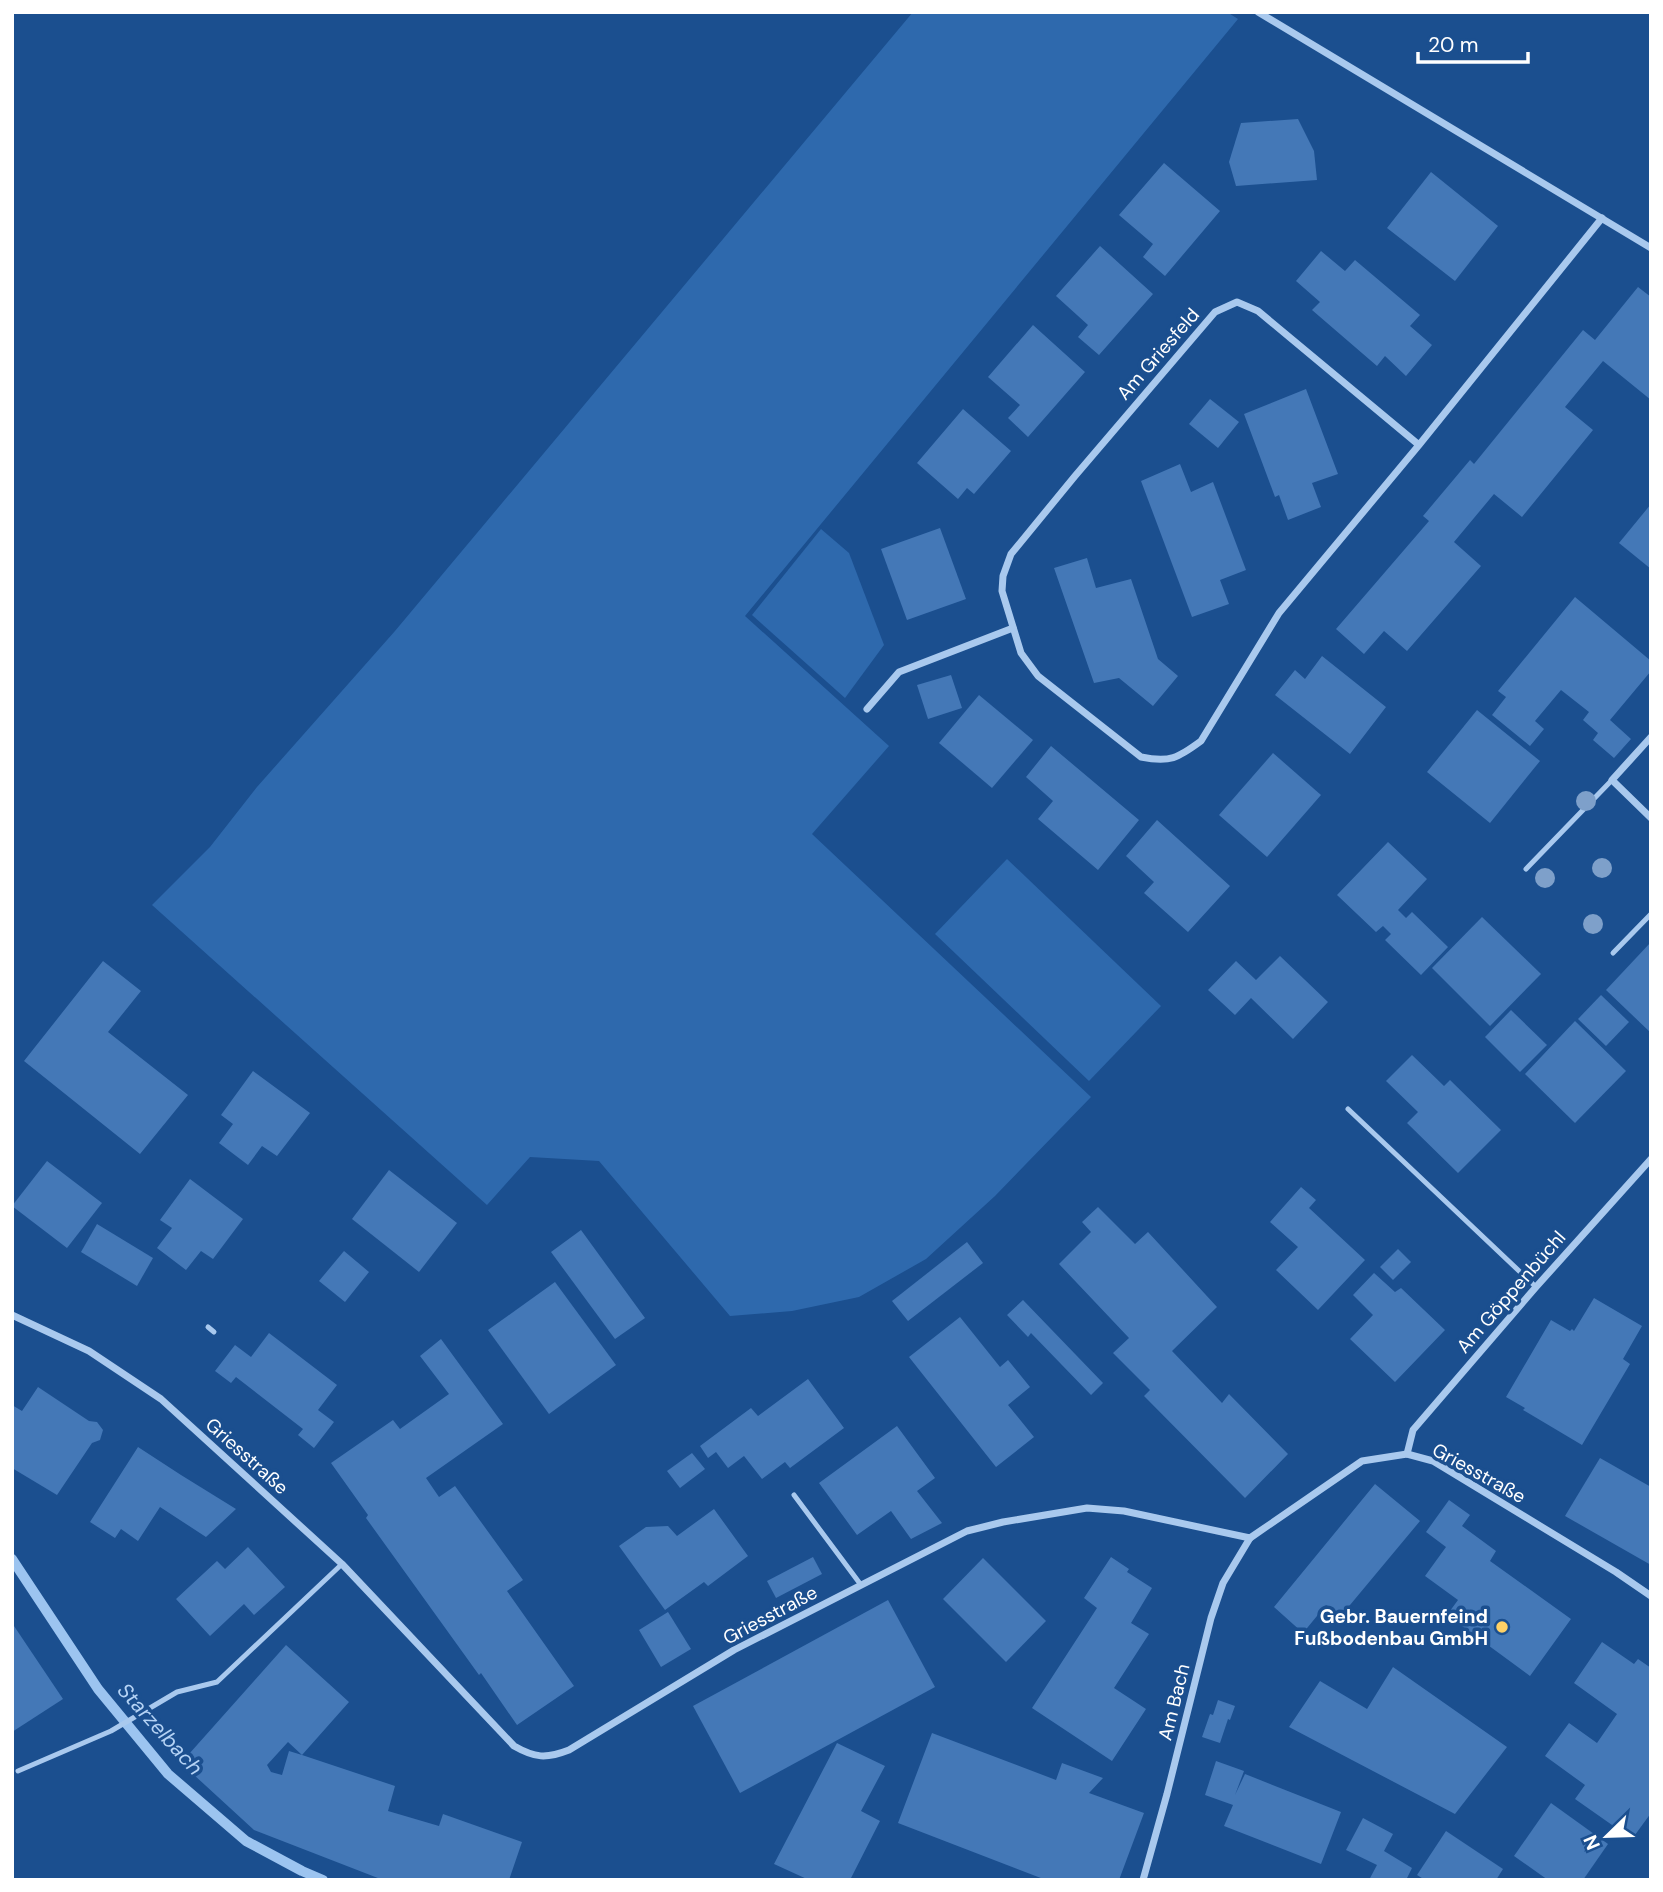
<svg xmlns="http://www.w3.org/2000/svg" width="1663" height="1892" font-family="'DM Sans',sans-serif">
  <rect width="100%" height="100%" fill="#1b4f8f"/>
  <!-- green -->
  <g fill="#2e69ad">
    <path d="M913,12H1227L1238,19L745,616L889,746L812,834L1091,1097L995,1196L926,1259L859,1297L792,1311L730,1316L599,1161L530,1157L487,1205L152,905L210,847L257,787L395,631Z"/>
    <path d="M821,529L849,553L884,645L845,698L752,615Z"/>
    <path d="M1007,859L1161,1006L1089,1081L935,934Z"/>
  </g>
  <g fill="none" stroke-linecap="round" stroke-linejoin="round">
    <!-- stream -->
    <path stroke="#9cc4f0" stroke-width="10" d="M12,1559L98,1689L168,1774L246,1841L302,1871L323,1880"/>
  </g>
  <!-- building -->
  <g fill="#4478b7" fill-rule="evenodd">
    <path d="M1298,119L1314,151L1317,180L1236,186L1229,162L1241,123Z"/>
    <path d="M1164,163L1220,211L1165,276L1143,257L1153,244L1119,215Z"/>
    <path d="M1431,172L1498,226L1455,281L1387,228Z"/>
    <path d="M1100,246L1153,294L1099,355L1078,337L1088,325L1056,296Z"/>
    <path d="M1321,251L1345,271L1355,260L1420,315L1410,326L1432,345L1406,376L1385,356L1377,366L1312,310L1320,302L1296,281Z"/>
    <path d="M1638,287L1651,297V400L1603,361L1565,407L1593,430L1522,517L1494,494L1454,542L1481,566L1407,651L1384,631L1364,654L1336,629L1429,521L1423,516L1470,460L1474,464L1583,330L1595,340Z"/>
    <path d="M1033,325L1085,372L1028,437L1008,418L1020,405L988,377Z"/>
    <path d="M1306,389L1338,474L1312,483L1321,507L1288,520L1279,495L1275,497L1244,414Z"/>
    <path d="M1210,399L1239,422L1218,448L1189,424Z"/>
    <path d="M963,409L1011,451L974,494L967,488L958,499L917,463Z"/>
    <path d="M1180,464L1191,492L1213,482L1246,570L1220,580L1229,604L1192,617L1141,481Z"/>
    <path d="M1651,504V569L1619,543Z"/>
    <path d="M940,528L966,599L907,620L881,549Z"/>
    <path d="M1087,558L1096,588L1131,579L1158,659L1178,676L1153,706L1119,678L1094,683L1054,568Z"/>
    <path d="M1575,597L1651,661V671L1610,720L1631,739L1614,758L1593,740L1598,733L1583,720L1589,712L1561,690L1535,721L1544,729L1530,746L1492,715L1506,697L1498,691Z"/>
    <path d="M1322,656L1386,707L1350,754L1275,695L1295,670L1305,679Z"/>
    <path d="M951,675L962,708L928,719L917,685Z"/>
    <path d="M979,695L1033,740L992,788L939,743Z"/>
    <path d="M1477,710L1540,761L1490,823L1427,772Z"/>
    <path d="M1051,746L1139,820L1098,870L1038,819L1053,801L1026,777Z"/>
    <path d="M1273,753L1321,795L1267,857L1219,815Z"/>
    <path d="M1157,820L1230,886L1188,932L1144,893L1154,882L1126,856Z"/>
    <path d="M1388,842L1427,879L1398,910L1406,918L1412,912L1448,947L1421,975L1385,940L1391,934L1383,926L1376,932L1337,895Z"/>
    <path d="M1482,917L1541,974L1490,1026L1432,968Z"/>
    <path d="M1651,942V1033L1606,990Z"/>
    <path d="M1280,956L1328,1002L1293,1039L1251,998L1235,1015L1208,990L1236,961L1256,980Z"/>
    <path d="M103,961L141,991L108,1032L188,1095L140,1154L24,1061Z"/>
    <path d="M1601,995L1629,1022L1606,1046L1578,1019Z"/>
    <path d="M1511,1010L1547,1045L1520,1072L1485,1037Z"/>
    <path d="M1575,1021L1626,1071L1575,1123L1525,1074Z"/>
    <path d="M1412,1055L1444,1086L1450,1080L1501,1130L1458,1173L1407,1123L1418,1112L1386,1081Z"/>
    <path d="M253,1071L310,1113L277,1156L262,1146L248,1165L219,1143L233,1124L221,1115Z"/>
    <path d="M47,1161L102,1203L67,1248L12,1206Z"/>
    <path d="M389,1170L457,1223L419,1272L352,1219Z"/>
    <path d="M190,1179L243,1219L213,1259L201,1251L186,1270L157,1248L172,1228L160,1220Z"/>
    <path d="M1301,1187L1316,1200L1309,1208L1365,1260L1318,1310L1276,1270L1298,1247L1270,1222Z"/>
    <path d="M1098,1207L1135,1244L1148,1232L1217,1307L1172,1351L1222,1403L1229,1394L1288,1454L1245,1498L1144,1396L1150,1390L1113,1353L1129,1338L1059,1264L1091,1232L1082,1222Z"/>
    <path d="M97,1224L153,1258L137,1286L81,1252Z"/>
    <path d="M581,1230L645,1318L615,1339L551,1252Z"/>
    <path d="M967,1242L983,1263L908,1321L892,1301Z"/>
    <path d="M1398,1249L1411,1262L1393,1280L1380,1267Z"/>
    <path d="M344,1251L369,1272L345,1302L319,1281Z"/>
    <path d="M1374,1273L1395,1292L1401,1288L1445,1330L1395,1382L1350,1339L1373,1315L1353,1295Z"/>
    <path d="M555,1282L616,1365L549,1414L488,1330Z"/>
    <path d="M1594,1298L1642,1326L1623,1359L1630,1364L1582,1445L1523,1410L1525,1408L1506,1397L1551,1320L1570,1331L1572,1329L1574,1331Z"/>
    <path d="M1023,1300L1103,1383L1091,1395L1031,1333L1028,1337L1007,1315Z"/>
    <path d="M960,1317L1000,1367L1008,1360L1030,1387L1008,1405L1034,1437L996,1467L909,1357Z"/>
    <path d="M269,1333L337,1385L318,1410L334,1422L314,1448L298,1435L303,1429L236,1377L231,1383L215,1371L235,1345L251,1357Z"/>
    <path d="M441,1339L503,1424L426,1478L439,1497L455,1486L523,1580L507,1591L574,1686L517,1725L481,1673L479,1675L366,1518L368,1515L331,1463L393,1420L400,1429L449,1394L420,1356Z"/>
    <path d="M808,1379L844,1428L790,1468L785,1462L762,1479L744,1456L728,1468L716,1452L708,1458L700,1446L751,1408L758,1416Z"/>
    <path d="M38,1387L89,1421L97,1422L103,1430L100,1440L92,1443L57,1495L12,1468V1405L22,1411Z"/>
    <path d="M897,1426L935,1478L917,1491L942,1523L911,1539L891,1511L857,1535L819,1483Z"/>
    <path d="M138,1447L181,1475L236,1509L206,1537L160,1507L138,1541L121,1529L115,1538L90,1522Z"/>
    <path d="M692,1453L705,1469L680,1488L667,1471Z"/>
    <path d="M1600,1458L1651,1487V1565L1565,1516Z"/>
    <path d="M1375,1484L1420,1521L1340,1617L1326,1605L1303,1633L1274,1607Z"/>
    <path d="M1449,1500L1470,1515L1462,1526L1496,1551L1490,1561L1571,1619L1530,1676L1447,1615L1458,1600L1425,1576L1446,1547L1426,1532Z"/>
    <path d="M714,1509L748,1556L708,1586L704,1582L665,1610L619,1546L646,1527L668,1526L677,1536Z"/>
    <path d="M248,1547L285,1587L254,1615L244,1604L210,1636L176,1599L217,1561L225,1569Z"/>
    <path d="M813,1557L822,1574L776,1598L767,1581Z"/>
    <path d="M1111,1557L1129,1569L1127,1572L1152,1588L1131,1623L1149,1634L1114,1688L1146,1709L1112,1761L1032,1708L1097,1608L1084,1598Z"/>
    <path d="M983,1558L1046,1621L1006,1662L943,1599Z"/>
    <path d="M888,1600L935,1687L740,1793L693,1706Z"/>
    <path d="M668,1612L691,1649L661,1667L639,1630Z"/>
    <path d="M12,1623L63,1699L12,1732Z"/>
    <path d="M1602,1642L1634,1664L1638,1659L1651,1668V1813L1632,1839L1575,1799L1585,1785L1545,1756L1569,1723L1597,1743L1617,1714L1574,1683Z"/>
    <path d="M286,1645L349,1702L302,1755L395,1786L388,1811L439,1826L443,1814L522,1842L509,1880H383L254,1830L181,1763ZM288,1742L302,1755L289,1751L282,1775L271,1772L267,1765Z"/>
    <path d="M1393,1667L1507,1747L1455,1814L1289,1727L1320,1681L1367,1709Z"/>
    <path d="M1218,1700L1235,1706L1230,1720L1228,1719L1220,1743L1202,1737L1210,1714L1213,1715Z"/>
    <path d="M932,1733L1056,1780L1062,1763L1103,1778L1089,1793L1144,1813L1119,1880H1046L898,1823Z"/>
    <path d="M837,1743L885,1766L861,1811L880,1821L850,1880H809L774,1864Z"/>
    <path d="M1216,1761L1244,1771L1235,1795L1245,1774L1341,1812L1321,1864L1224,1826L1233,1805L1205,1795Z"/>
    <path d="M1551,1803L1608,1844L1583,1880H1548L1514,1856Z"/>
    <path d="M1363,1818L1393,1834L1384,1851L1412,1868L1406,1880H1369L1377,1865L1346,1850Z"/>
    <path d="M1446,1831L1503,1869L1496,1880H1425L1417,1875Z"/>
  </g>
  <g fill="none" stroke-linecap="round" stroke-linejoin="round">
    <!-- lane -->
    <g stroke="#a9c9ee" stroke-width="5">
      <path d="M1526,869L1612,780"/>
      <path d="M1613,953L1651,914"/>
      <path d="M1348,1109L1536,1287"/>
      <path d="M208,1327L214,1332"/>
      <path d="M794,1495L861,1585"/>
      <path d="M18,1771L111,1731L177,1692L217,1682L342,1564"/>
    </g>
    <!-- street -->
    <g stroke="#a9c9ee" stroke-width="7">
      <path d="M1258,12L1651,248"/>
      <path d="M1419,445L1258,311L1237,302L1215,312L1075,476L1011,554L1003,576L1002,591L1021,653L1038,676L1141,757C1170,763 1178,758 1201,741L1279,613L1419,445L1602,218"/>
      <path d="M867,709L899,672L1013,628"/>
      <path d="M1651,737L1612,780L1651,818"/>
      <path d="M12,1315L89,1351L161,1399L342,1564L514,1746C535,1758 546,1759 569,1750L734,1650L967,1531L1003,1522L1087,1508L1124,1511L1250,1538L1362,1461L1407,1454L1433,1461L1616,1572L1651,1596"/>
      <path d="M1407,1454L1413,1430L1536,1287L1651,1159"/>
      <path d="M1143,1880L1167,1794L1211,1618L1223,1583L1250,1538"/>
    </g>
  </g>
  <!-- trees -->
  <g fill="#7ea0ca">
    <circle cx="1586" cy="801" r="10"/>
    <circle cx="1602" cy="868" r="10"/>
    <circle cx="1545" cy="878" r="10"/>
    <circle cx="1593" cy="924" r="10"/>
  </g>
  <!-- markers -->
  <circle fill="#ffd166" stroke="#1b4f8f" stroke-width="2.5" cx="1502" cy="1627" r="7"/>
  <g text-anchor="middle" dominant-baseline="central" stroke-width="7" stroke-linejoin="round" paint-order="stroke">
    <!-- street labels -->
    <g font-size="19" fill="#fff" stroke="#1b4f8f">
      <text transform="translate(1158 354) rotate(-49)">Am Griesfeld</text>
      <text transform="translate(1511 1292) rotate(-49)">Am Göppenbüchl</text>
      <text transform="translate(247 1456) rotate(42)">Griesstraße</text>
      <text transform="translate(1479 1473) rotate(29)">Griesstraße</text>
      <text transform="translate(770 1615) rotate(-28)">Griesstraße</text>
      <text transform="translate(1174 1702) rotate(-76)">Am Bach</text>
    </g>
    <!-- poi labels -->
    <g font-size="19" font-weight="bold" fill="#fff" stroke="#1b4f8f" text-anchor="end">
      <text x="1488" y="1616">Gebr. Bauernfeind<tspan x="1488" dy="22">Fußbodenbau GmbH</tspan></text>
    </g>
    <!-- water labels -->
    <g font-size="21" font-style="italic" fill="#b5d3f5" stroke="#1b4f8f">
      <text transform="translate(160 1729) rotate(48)">Starzelbach</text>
    </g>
  </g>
  <!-- border -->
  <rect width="1663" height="1892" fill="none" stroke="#ffffff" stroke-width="28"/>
  <!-- north arrow -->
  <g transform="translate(1607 1836) rotate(247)" stroke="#1b4f8f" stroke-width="5" paint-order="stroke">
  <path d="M0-5L12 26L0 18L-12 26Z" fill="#ffffff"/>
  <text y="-10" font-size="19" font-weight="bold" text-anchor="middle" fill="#ffffff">N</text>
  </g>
  <!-- scale -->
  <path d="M1418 52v10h110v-10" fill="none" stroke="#ffffff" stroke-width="3.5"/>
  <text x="1428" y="52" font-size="21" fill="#ffffff" stroke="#1b4f8f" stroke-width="5" paint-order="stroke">20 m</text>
</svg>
